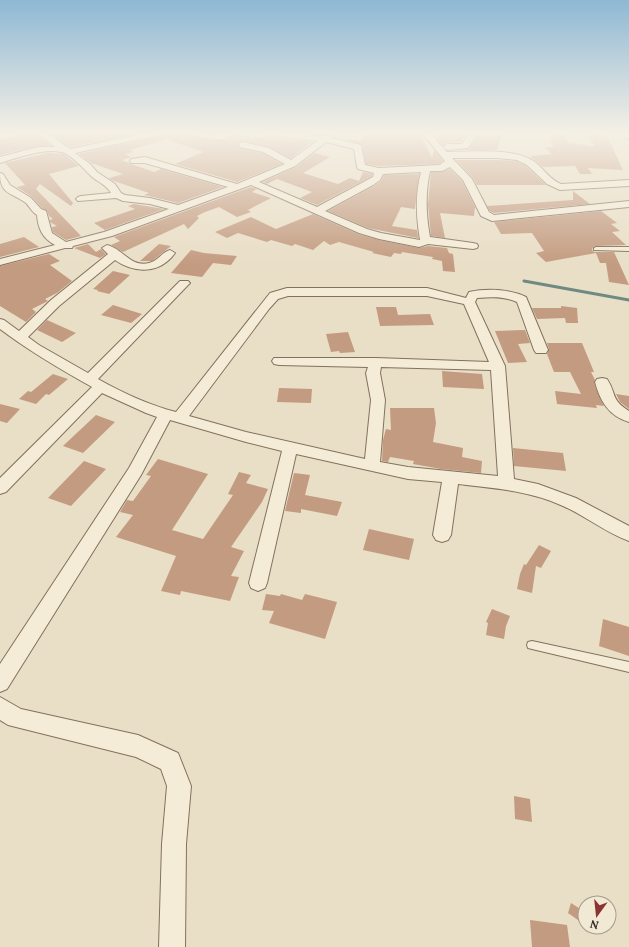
<svg xmlns="http://www.w3.org/2000/svg" width="629" height="947" font-family="Lora,serif">
  <rect width="100%" height="100%" fill="#e9dec6"/>
  <g fill="none" stroke-linecap="round" stroke-linejoin="round">
    <!-- stream -->
    <path stroke="#6e8a83" stroke-width="3" d="M524,281L629,300"/>
  </g>
  <!-- building -->
  <g fill="#c39b80">
    <path d="M10,133H37L51,146H38L0,155V139L15,136Z"/>
    <path d="M49,133H143L70,147Z"/>
    <path d="M163,133H189L191,136L220,141L233,137L259,139L271,137L312,142L291,158L269,147L243,141L240,142L238,146L240,148L262,153L282,164L237,182L175,164L203,152L166,139L130,150L133,152L125,154L131,157L122,160L131,164L154,172L161,169L223,187L178,203L149,196L144,195L149,193L111,180L109,178L123,174L91,163L79,154L158,136Z"/>
    <path d="M373,133H420L432,158L434,150L443,161L439,164L379,166L366,164L362,145L347,140L349,139L362,141L364,134L374,135Z"/>
    <path d="M438,133H468L461,142H447L443,145L437,138Z"/>
    <path d="M479,133L502,135L497,150H460L469,149Z"/>
    <path d="M550,133H563L568,143L594,146L589,133L606,134L623,170L588,168L592,174H580L575,166L543,167L530,156L552,154L545,147H553Z"/>
    <path d="M47,153L64,154L79,166L49,174L73,203L71,206L40,184L36,189L81,236L66,240L53,232L52,227L57,226L50,222V220L53,219L49,216L47,211L42,208L32,197L17,187L25,185L5,163Z"/>
    <path d="M314,153L330,157L303,173L338,184L350,178L359,181L363,172L372,174V176L317,205L300,198L312,192L277,179L267,184L263,182L296,167Z"/>
    <path d="M456,160H498L517,161L526,166L546,185H477L473,178Z"/>
    <path d="M450,169L462,181L475,207L474,216L440,213L445,238L431,236L428,204L431,172H442Z"/>
    <path d="M419,174L415,209L401,207L392,226L417,230L418,238L368,228L328,211L374,186L381,181L384,175Z"/>
    <path d="M251,187L257,189L252,192L271,198L248,210L251,212L237,217L219,207L205,212L197,216L199,218L188,229L184,224L123,252L111,245L120,241L114,237Z"/>
    <path d="M573,191L590,204L494,213L490,211L487,206L573,200Z"/>
    <path d="M134,204L164,209L105,230L94,223L135,209L128,206Z"/>
    <path d="M601,211L617,223L611,224L620,231L612,232L626,245L596,246L593,247L592,250L594,252H614L629,285L609,282L606,263H600L596,253L546,262L536,253L544,251L532,233L501,234L494,222Z"/>
    <path d="M313,214L358,234L379,240L419,248L428,246L447,248L449,253L453,254L455,272L443,271L442,261L432,259L433,257L402,252L401,254L394,253L391,257L372,253L374,252L339,242L330,245L324,241L313,250L295,244L292,246L271,240L267,242L238,233L227,238L215,232L251,217L276,229Z"/>
    <path d="M24,237L39,247L0,257V244Z"/>
    <path d="M88,244L96,252L101,249L106,254L100,258L74,248Z"/>
    <path d="M159,244L171,246L152,261H140Z"/>
    <path d="M191,250L204,253L237,256L231,265L213,263L202,277L171,273Z"/>
    <path d="M49,254L60,261L50,265L72,281L57,293L45,299L48,301L32,309L36,312L26,322L0,306V266Z"/>
    <path d="M113,271L130,275L109,294L97,291L98,290L93,289Z"/>
    <path d="M113,305L142,314L131,323L101,315Z"/>
    <path d="M561,306L577,308L578,323H566L565,318L537,319L532,308H561Z"/>
    <path d="M376,307H396L398,315L430,314L434,325L380,326Z"/>
    <path d="M47,320L76,333L62,342L37,330Z"/>
    <path d="M525,330L530,343L518,344L527,362L508,363L495,331Z"/>
    <path d="M348,332L355,352L340,353L339,351L331,352L326,334Z"/>
    <path d="M547,343H582L594,372H591L595,380L594,382L596,389L604,406L596,405L597,408L557,404L555,391L581,394L570,372H554L547,354L549,349Z"/>
    <path d="M442,371L482,374L484,389L443,387Z"/>
    <path d="M53,374L68,379L49,395L46,394L36,404L19,399L28,391L31,392Z"/>
    <path d="M279,388L312,389L311,403L277,402Z"/>
    <path d="M616,394L629,396V409L620,402Z"/>
    <path d="M0,404L20,409L7,423L0,421Z"/>
    <path d="M390,408H434L436,423L433,442L463,448L462,457L482,461L481,473L441,469L413,464L414,461L390,457L388,462L382,461L383,440L386,429L391,430Z"/>
    <path d="M96,415L115,422L83,453L63,446Z"/>
    <path d="M513,448L563,453L566,471L514,466Z"/>
    <path d="M158,459L208,474L172,530L203,539L233,495L228,494L239,472L251,475L246,483L268,489L262,502L231,547L244,551L231,576L239,577L230,601L181,591L180,595L161,591L176,556L116,537L133,515L120,512L127,500L133,501L151,476L146,475Z"/>
    <path d="M84,461L106,469L71,506L48,498Z"/>
    <path d="M294,473L310,475L305,495L342,502L337,516L301,509V513L285,511Z"/>
    <path d="M369,529L414,539L409,560L363,550Z"/>
    <path d="M539,545L551,551L541,568L536,566L532,593L517,589L520,574L524,564L526,565Z"/>
    <path d="M266,594L280,596L281,594L302,600L305,594L337,602L325,639L269,623L274,611L262,610Z"/>
    <path d="M492,609L510,616L506,626L504,639L486,635L488,623L486,622Z"/>
    <path d="M603,619L629,627V656L599,646Z"/>
    <path d="M514,796L530,799L532,822L515,819Z"/>
    <path d="M571,903L585,912V925L568,913Z"/>
    <path d="M530,920L567,925L570,947H532Z"/>
  </g>
  <g fill="none" stroke-linecap="round" stroke-linejoin="round">
    <defs>
      <g id="service">
        <path d="M596,247H629V251L594,250V248Z"/>
        <path d="M532,641L629,662V672L532,649L528,648L527,645L528,642Z"/>
      </g>
      <g id="minor">
        <path d="M38,133H47L70,149L148,133H162L158,135L75,153L90,164L97,172L115,184L121,193L125,195L150,198L178,205L228,187L145,163H131L130,161L131,159L145,157L237,184L285,164L263,152L240,147L239,145L240,143L243,142L269,148L291,160L317,141L271,135L259,138L233,135L220,140L191,135L190,133C200,133 216,137 224,133H289L323,136L328,133H337L331,138L361,145L365,165L379,168L440,165L445,161L422,133H430L447,152C471,152 508,148 530,159C542,165 548,179 561,184L629,180V186L560,190L547,184L527,165L517,160L498,158H452L472,179L489,212L494,215L629,201V207L492,221L481,216L463,180L450,167L442,171H430C425,194 426,215 430,237L473,243L477,244L478,246L477,248L473,249L428,244L419,247L379,239L359,233L251,185L112,236L73,246L72,248H65L0,265V259L55,245C42,238 38,228 37,215C32,212 30,207 26,203C11,192 0,195 0,173L3,174L10,185L31,198L41,209L46,211L52,233L66,242L104,232L169,209L150,204L123,201L116,198L78,201L76,199L78,197L81,196L111,193C106,184 97,182 90,175C84,169 70,153 61,152C44,148 17,158 0,163V157L38,147H55ZM326,142L354,149L357,167L358,169L374,173L373,177L317,207L259,182L295,166ZM421,172C415,195 416,216 420,240L381,233L367,229L325,211L373,185L380,180L383,174Z"/>
        <path d="M470,133H478L468,148L447,150L443,147L447,144H462Z"/>
        <path d="M623,133H629V139H626Z"/>
        <path d="M107,245C122,248 131,268 149,263C158,261 162,252 170,250L175,253C160,274 135,274 115,260L59,306L28,337L39,345L88,373L180,281H188L190,283L188,285L98,379C123,393 149,405 176,412L270,293L287,288H427L466,298L469,292C487,288 509,289 526,297L548,350L546,353H536L534,350L517,302C504,296 491,297 477,298L475,302L505,366L514,479L538,484L576,498L629,526V541C606,533 586,516 563,506C530,491 494,488 458,484L451,535L448,540L442,542L436,540L433,535L442,482L408,479L296,454L267,583L265,588L258,591L251,588L249,583L282,451L246,442L170,420L141,475L7,689L0,692V664L129,468L157,417L146,413L102,393L6,492L0,494V478L92,387C60,369 29,351 0,329V319L4,320L19,331L51,300L108,254L102,248ZM288,296H427L464,304L489,362L376,358H274L272,361L274,364L279,365L368,367L366,373L371,400L365,459L246,432L189,416L269,309L278,299ZM381,367L491,370L498,476L408,467L380,462L385,400L380,373Z"/>
        <path d="M602,378L607,379C617,394 610,399 629,411V422C609,416 600,401 595,382L597,379Z"/>
        <path d="M0,697L21,709L138,735L178,753L191,786L186,844L185,947H159L162,844L167,786L161,769L136,757L8,725L0,720Z"/>
      </g>
    </defs>
    <!-- service casing -->
    <use href="#service" stroke="#82715d" stroke-width="2"/>
    <!-- minor casing -->
    <use href="#minor" stroke="#82715d" stroke-width="2"/>
    <!-- service -->
    <use href="#service" fill="#f5ecd8" fill-rule="evenodd"/>
    <!-- minor -->
    <use href="#minor" fill="#f5ecd8" fill-rule="evenodd"/>
  </g>
  <!-- sky -->
  <linearGradient id="sky" x2="0" y2="1"><stop stop-color="#8eb8d4"/><stop offset="0.5" stop-color="#f5f0e5"/><stop offset="1" stop-color="#f5f0e5" stop-opacity="0"/></linearGradient>
  <rect width="629" height="265" fill="url(#sky)"/>
  <!-- north arrow -->
  <g transform="translate(597 915) rotate(195)"><circle r="19" fill="#f1e9d4" stroke="#a59c8c"/>
  <path d="M0-3L7 15L0 10L-7 15Z" fill="#8a3436"/>
  <text y="-6" font-size="11" font-weight="bold" text-anchor="middle" fill="#342920">N</text>
  </g>
</svg>
